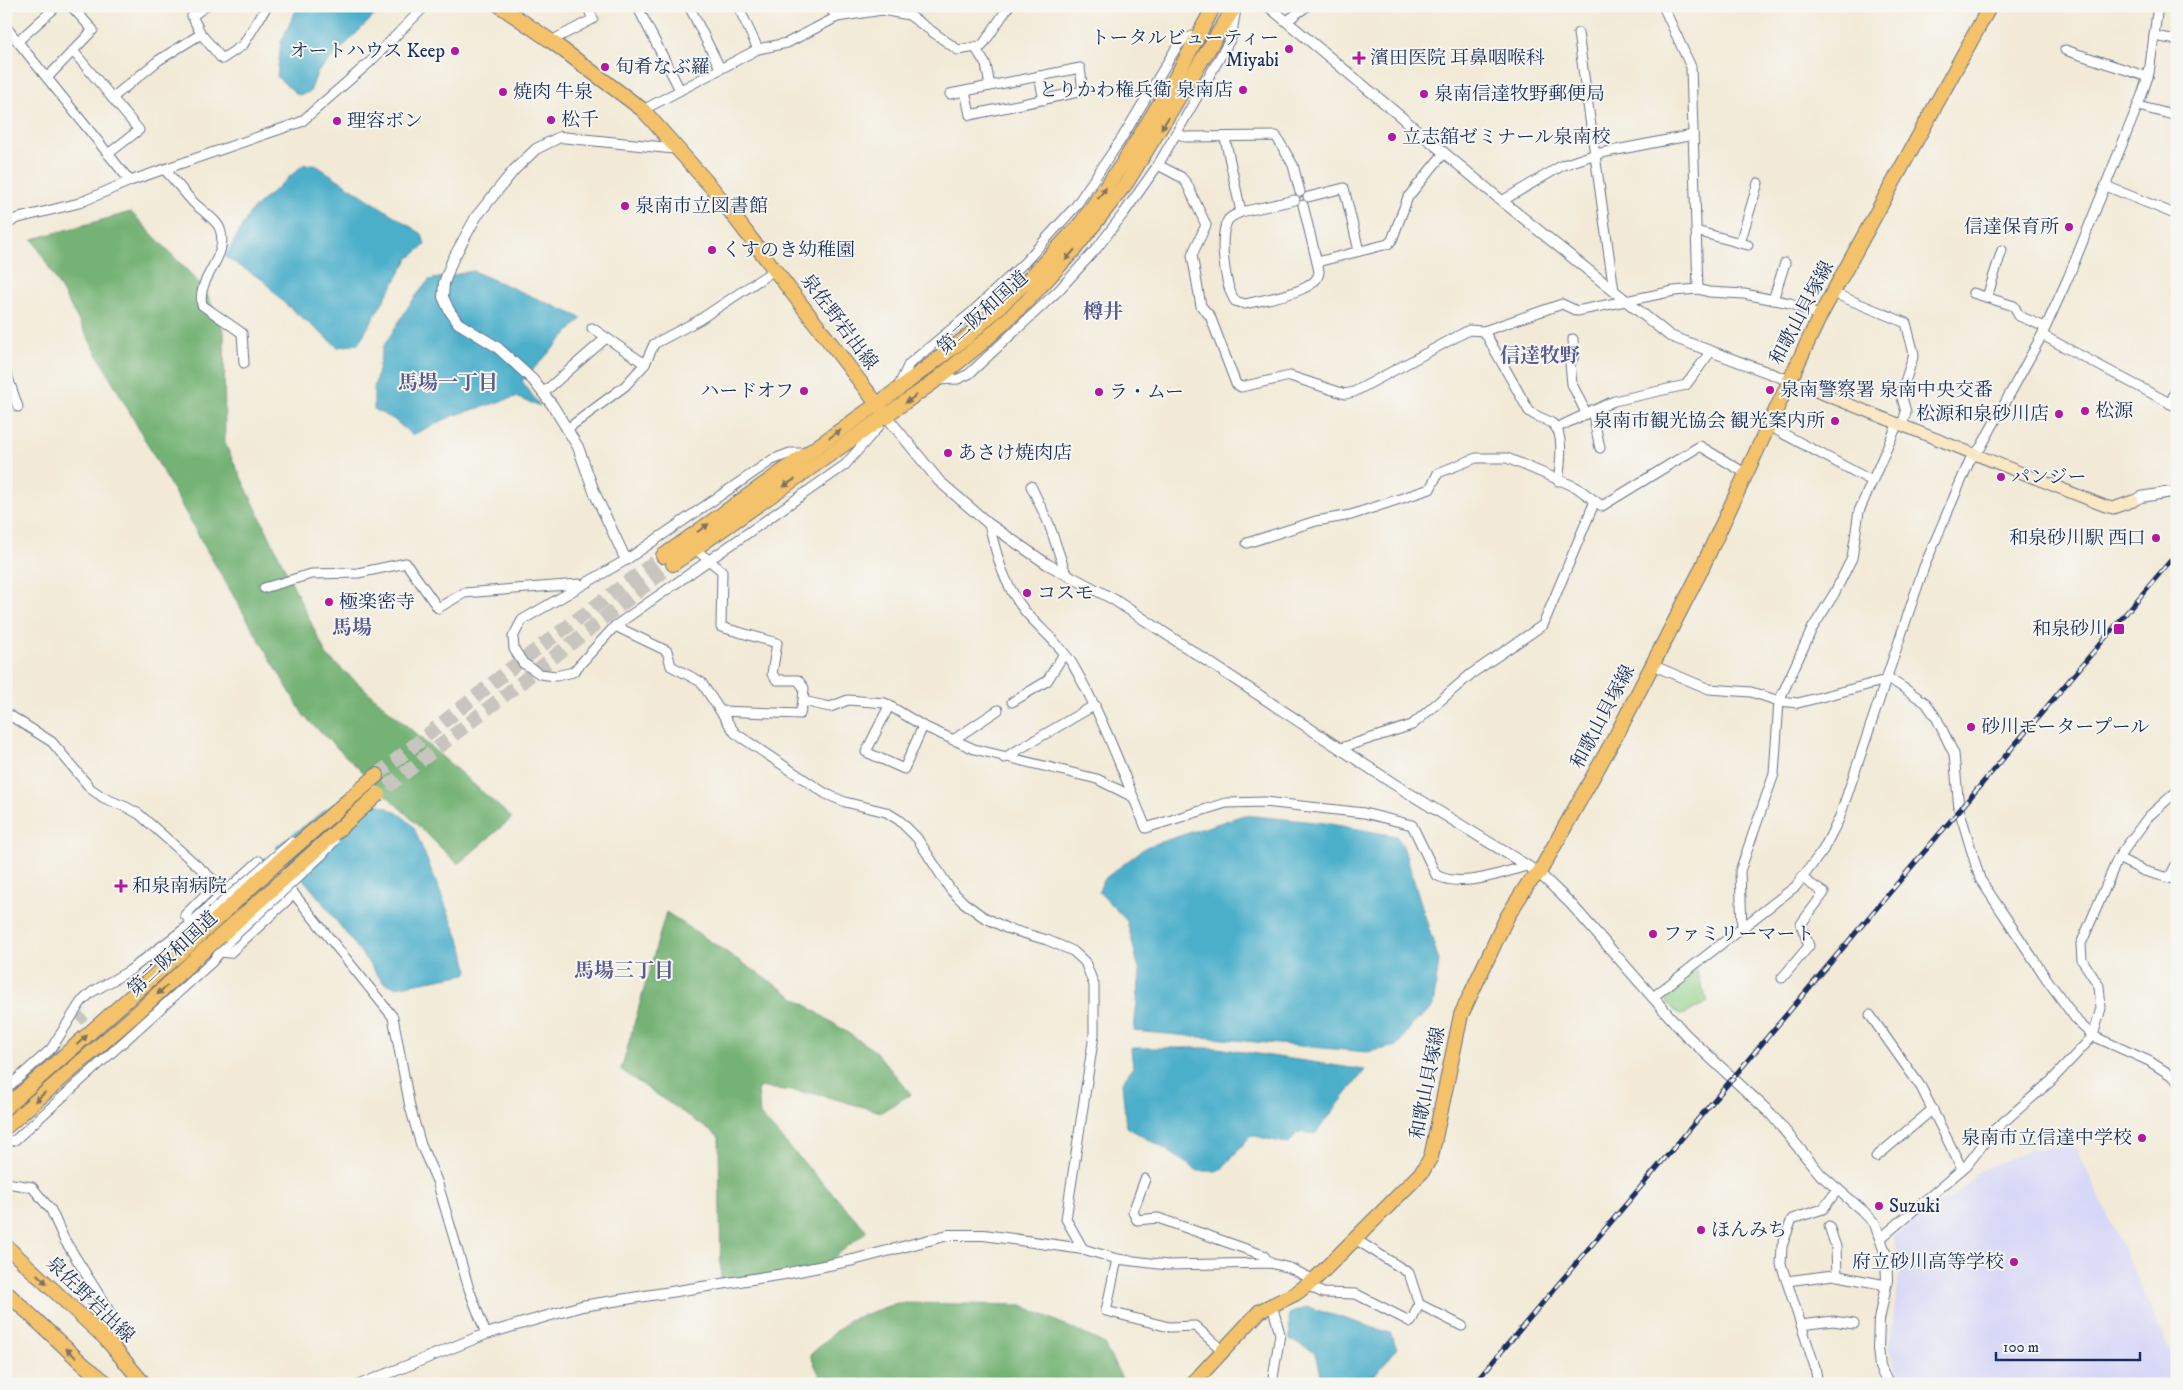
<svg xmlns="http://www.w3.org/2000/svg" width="2183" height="1390" font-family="'IM FELL DW Pica','Noto Serif JP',serif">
  <rect width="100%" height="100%" fill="#f6f6f2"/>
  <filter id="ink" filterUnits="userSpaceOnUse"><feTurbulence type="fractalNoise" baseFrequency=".02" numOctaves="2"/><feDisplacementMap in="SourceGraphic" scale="10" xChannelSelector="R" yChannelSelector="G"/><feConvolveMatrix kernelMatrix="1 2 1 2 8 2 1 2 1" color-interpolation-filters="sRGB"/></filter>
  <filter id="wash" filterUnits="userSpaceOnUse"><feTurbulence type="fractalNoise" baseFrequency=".0096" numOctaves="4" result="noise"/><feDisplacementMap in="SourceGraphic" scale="20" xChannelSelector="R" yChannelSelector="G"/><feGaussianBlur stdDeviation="1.12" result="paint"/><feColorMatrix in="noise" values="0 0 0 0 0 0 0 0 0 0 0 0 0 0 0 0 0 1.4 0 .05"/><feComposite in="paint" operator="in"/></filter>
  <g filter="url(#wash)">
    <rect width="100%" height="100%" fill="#f2ead6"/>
    <!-- built -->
    <path fill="#d7d7f8" d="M2063,1146L2077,1149L2177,1365V1376L2162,1384H1902L1889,1349L1900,1270L1893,1236L1958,1193L1979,1171L2032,1149Z"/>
    <!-- green -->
    <path fill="#91d087" stroke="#568072" d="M1696,970L1708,1002L1685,1014L1679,1015L1664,999L1665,993Z"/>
    <!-- forest -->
    <g fill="#74b274" stroke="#487069">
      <path d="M131,212L204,288L224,332L225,444L327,656L512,818L458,864L304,716L206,549L33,239Z"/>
      <path d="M666,912L875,1051L911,1094L881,1112L817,1094L758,1087L760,1115L867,1231L823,1266L721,1284L719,1137L621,1070Z"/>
      <path d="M897,1303L1022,1305L1103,1343L1125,1384H824L810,1355L849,1320Z"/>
    </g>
    <!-- water -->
    <g fill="#4bafca" stroke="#336f94">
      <path d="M298,6H384L317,73L310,92L298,95L277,77L281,42Z"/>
      <path d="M314,164L422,234L425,245L408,259L358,344L338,347L284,303L263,280L225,257L251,211L303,165Z"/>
      <path d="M473,271L582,318L522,381L540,406L515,397L452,416L412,435L393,419L374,409V389L383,347L412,301L429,280Z"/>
      <path d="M348,793C369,801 401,809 414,828L464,951L468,970L466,974L395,987L383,982L319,898L276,847Z"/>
      <path d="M1244,815L1325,823L1396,836L1403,846L1439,961L1433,1007L1412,1025L1397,1046L1367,1052L1134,1031L1140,973L1127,921L1099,892L1103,880L1146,847Z"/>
      <path d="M1131,1048H1217L1365,1070L1315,1134L1297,1132L1289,1144L1251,1135L1220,1171H1198L1159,1145L1126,1127L1122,1082L1133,1067Z"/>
      <path d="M1308,1307L1390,1333L1397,1348L1377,1373L1349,1384H1323L1316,1353L1290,1339L1289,1314Z"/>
    </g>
  </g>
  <g filter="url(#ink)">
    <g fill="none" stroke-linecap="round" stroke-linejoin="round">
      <!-- minor-tunnel -->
      <path stroke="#c7c5be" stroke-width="9" stroke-dasharray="9 4.5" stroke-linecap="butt" d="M79,1015L106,1044"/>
      <!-- trunk-tunnel -->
      <g stroke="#c7c5be" stroke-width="14" stroke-dasharray="14 7" stroke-linecap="butt">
        <path d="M377,775L510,669L663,556"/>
        <path d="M387,787L673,564"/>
      </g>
      <defs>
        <g id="minor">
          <path d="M206,6L192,16L201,34L222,59L243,45L267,6"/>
          <path d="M637,6L680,90"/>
          <path d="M689,6L720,68"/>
          <path d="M738,6L758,49"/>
          <path d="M828,6L837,17"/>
          <path d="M1663,6L1691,67L1698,289"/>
          <path d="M1287,21L1307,6"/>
          <path d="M6,27L130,181"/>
          <path d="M1578,33L1614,291"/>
          <path d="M2154,36L2177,40"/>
          <path d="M18,41L57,6"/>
          <path d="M551,41L593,19L587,6"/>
          <path d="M975,47L986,65L990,86"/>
          <path d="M2065,50L2148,77"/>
          <path d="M73,51L139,130L108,154"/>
          <path d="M1039,76L1044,100"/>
          <path d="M47,78L93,30L71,6"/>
          <path d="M950,94L1080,68L1083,91L970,115L965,91"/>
          <path d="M112,98L159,60L201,34"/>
          <path d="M2138,106L2177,116"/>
          <path d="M643,110L758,49L787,43L837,17L882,10L909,15L958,50L982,46L1009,6"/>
          <path d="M1176,133L1186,137L1276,136L1293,165L1300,192"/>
          <path d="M1225,138L1241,212"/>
          <path d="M1158,165L1181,177L1187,184L1206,225L1192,255L1201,306L1210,316L1236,384L1241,387L1290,376L1345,394L1354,392L1469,330L1484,331L1529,411C1537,418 1545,418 1553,424C1565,433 1560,468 1558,481"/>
          <path d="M165,170C175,181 184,192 193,202C201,210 217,220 220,229C230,258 196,277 202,305L242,333L244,363"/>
          <path d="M2106,186L2177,215"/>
          <path d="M1308,197L1344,188L1359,251"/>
          <path d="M1295,200L1241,212C1237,214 1231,216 1228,220C1218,237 1225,286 1235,301L1245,304C1263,299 1319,293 1319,271L1303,205"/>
          <path d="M1502,201L1563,165L1596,154L1693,135"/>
          <path d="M6,226L15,219L79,203L130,181L301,122L370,62L425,6"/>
          <path d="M1696,231L1748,245"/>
          <path d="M1740,243L1758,183"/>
          <path d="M1317,262L1388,244L1392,240L1408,197L1444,153"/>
          <path d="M1833,293L1906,323L1914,354L1901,394L1906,412L1902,425"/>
          <path d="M1973,293L2014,306L2019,316L2045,327"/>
          <path d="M1987,297L2002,250"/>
          <path d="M1773,300L1785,263"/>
          <path d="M592,328L645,364"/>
          <path d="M1484,331L1562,304L1577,311L1674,291L1698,289L1709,292L1744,294L1790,303L1820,316"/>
          <path d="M2042,335L2177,407"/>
          <path d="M1573,339L1574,356L1570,363L1572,384L1586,413"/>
          <path d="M6,372L18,407"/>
          <path d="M937,380L958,379L969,374L1059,290L1097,248L1124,213L1158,165L1231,38L1236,9"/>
          <path d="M898,387L909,364L971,313L1025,262L1075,207L1122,138L1176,48L1183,40L1200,33"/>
          <path d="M543,393L606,338"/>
          <path d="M2170,404L2177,388"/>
          <path d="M1592,410L1600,448"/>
          <path d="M1767,425L1872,481"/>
          <path d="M1556,428L1614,401L1686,385L1711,351"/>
          <path d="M567,429L625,386L645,364L654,344L699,320L776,269"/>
          <path d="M807,453H790L772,460L626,560L522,620L513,637L514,649L523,663L540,674L556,676L573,672L615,626L845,465L879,426"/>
          <path d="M1031,486L1049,524L1066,574"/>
          <path d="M989,524C997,557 1004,585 1025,611C1040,629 1061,645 1073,665C1103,717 1123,773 1146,828L1226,803L1265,802L1364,813L1412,825L1436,875C1462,889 1500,873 1527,866"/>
          <path d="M1247,543L1316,521L1351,515L1430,489L1438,473L1476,458H1507L1576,487L1602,506L1700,446L1745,473"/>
          <path d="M700,553L722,571L721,627L777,643L772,674L777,680H798L804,688L803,701"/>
          <path d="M264,588L311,574L358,573L406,563L438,608L464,593L579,584"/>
          <path d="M615,626L667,651L671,666L701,682L735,733L826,794L845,802L886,812L899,820L917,838L950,889L963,902L982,916L1006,928L1047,940L1073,951L1085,962L1094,985V1035L1066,1219L1083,1249L1117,1259L1167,1265L1270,1263L1290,1268L1314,1280"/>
          <path d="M1652,665L1709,689L1751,692L1779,701L1798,703L1886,680"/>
          <path d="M1887,677L1926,703L1937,719L1954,754L1959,809L1980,879L2046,978L2078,1022L2093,1036L2149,1061L2177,1079"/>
          <path d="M1012,702L1047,681L1064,654"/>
          <path d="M889,706L866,752L904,769L923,726"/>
          <path d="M720,711L800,714L803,701L830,707L848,700L885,703L923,726L974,749L1097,779L1133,797"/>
          <path d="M6,713L52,742L91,789L104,798L126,807L139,814L217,883L185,915L219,952L230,953L294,894L259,861L192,922"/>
          <path d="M953,740L998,710"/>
          <path d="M1341,748L1412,725L1471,674L1543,625L1595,501"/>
          <path d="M1004,758L1095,705"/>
          <path d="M2118,858L2144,871L2177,880"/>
          <path d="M2169,878L2177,863"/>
          <path d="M294,894L393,1017L410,1107L421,1145L437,1181L469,1289L486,1334"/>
          <path d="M1742,929L1740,871L1774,774L1779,701L1812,629L1834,594L1852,558L1859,511L1898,423"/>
          <path d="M1782,978L1809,946L1801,924L1824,893L1802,878"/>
          <path d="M1653,997L1796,886L1823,850L1839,819L1924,567L1970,460L1981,447L2042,335L2068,278L2142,95L2149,73L2158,6"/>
          <path d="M1870,1015L1921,1087L1962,1169"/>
          <path d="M6,1089L51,1049L81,1002L92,992L129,971L196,920"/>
          <path d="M6,1142L15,1140L212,962L230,940"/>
          <path d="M1876,1157L1933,1109"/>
          <path d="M1145,1179L1133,1212L1137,1220L1158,1218L1263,1255L1270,1263"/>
          <path d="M6,1183L32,1187L51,1210L64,1239L116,1322V1332L106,1339"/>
          <path d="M1829,1226L1836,1247L1837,1276"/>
          <path d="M1881,1238L1967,1165L1994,1130L2050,1082L2093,1036L2101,1008L2099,986L2082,960L2081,944L2118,858L2149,816L2177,791"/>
          <path d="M1117,1259L1106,1311L1169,1327L1195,1326L1223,1351"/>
          <path d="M1787,1281L1833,1275L1886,1285"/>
          <path d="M1307,1285L1323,1293L1356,1294L1411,1322L1419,1304L1409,1273L1355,1239"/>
          <path d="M1419,1304L1462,1326"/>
          <path d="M1272,1305L1280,1334L1272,1384"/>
          <path d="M1801,1325L1833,1321L1854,1324"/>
          <path d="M1818,1384L1815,1367L1781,1264L1782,1246L1792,1219L1823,1209L1838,1189"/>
        </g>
        <g id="tertiary">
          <path d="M1268,6L1502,201L1670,336L1788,380"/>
          <path d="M887,417L939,481L989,524L1047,564L1113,599L1394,784L1539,873L1571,904L1685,1034L1771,1114L1821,1175L1863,1211L1875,1224L1886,1255L1887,1280L1879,1320L1878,1348L1880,1367L1888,1384"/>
          <path d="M2133,501L2141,497L2177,491"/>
          <path d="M626,560L595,494L578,447L553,406L533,380L497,347L458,323L449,310L443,297L444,283L452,261L476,217L514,170L536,149L560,137L679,149"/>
          <path d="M362,1384L486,1334L582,1306L784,1274L853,1260L948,1235H984L1083,1249"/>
        </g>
        <path id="secondary" d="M1788,380L2105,506L2113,508L2133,501"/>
        <g id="primary">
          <path d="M500,6L551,41L643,110L713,189L887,417"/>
          <path d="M6,1246L106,1339L144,1384"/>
          <path d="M6,1292L84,1365L108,1384"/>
          <path d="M1192,1384L1260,1311L1295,1294L1314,1280L1422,1172L1431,1157L1461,1015L1507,917L1529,882L1539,873L1618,732L1699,574L1820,316L1990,6"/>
        </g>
        <g id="trunk">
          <path d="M663,556L897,390L967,337L1027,281L1081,223L1123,163L1176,77L1214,6"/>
          <path d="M673,564L931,384L982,343L1027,301L1074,250L1127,182L1235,6"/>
          <path d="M368,783L377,775"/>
          <path d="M6,1107L189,945"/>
          <path d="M6,1127L137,1013L197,957"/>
        </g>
      </defs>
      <!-- minor casing -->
      <use href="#minor" stroke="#667088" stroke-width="11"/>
      <!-- tertiary casing -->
      <use href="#tertiary" stroke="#667088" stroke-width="12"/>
      <!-- secondary casing -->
      <use href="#secondary" stroke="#667088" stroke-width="13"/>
      <!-- primary casing -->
      <use href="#primary" stroke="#667088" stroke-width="16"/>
      <!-- trunk casing -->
      <use href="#trunk" stroke="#667088" stroke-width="16"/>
      <!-- minor -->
      <use href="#minor" stroke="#fff" stroke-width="9"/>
      <!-- tertiary -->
      <use href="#tertiary" stroke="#fff" stroke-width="10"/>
      <!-- secondary -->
      <use href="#secondary" stroke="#fae7c3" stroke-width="11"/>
      <!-- primary -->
      <use href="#primary" stroke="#f3c26a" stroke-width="14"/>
      <!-- trunk -->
      <use href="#trunk" stroke="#f3c26a" stroke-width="14"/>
      <defs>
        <path id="rail" d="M1474,1384L2177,553"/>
      </defs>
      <!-- rail casing -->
      <use href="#rail" stroke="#1b2f5e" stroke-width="5"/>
      <!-- rail -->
      <use href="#rail" stroke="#f6f6f2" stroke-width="3" stroke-dasharray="9" stroke-linecap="butt"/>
      <defs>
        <g id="minor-bridge">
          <path d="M211,912L292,842"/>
          <path d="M230,940L322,855L334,841"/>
        </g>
        <g id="trunk-bridge">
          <path d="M189,945L281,859L368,783"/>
          <path d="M197,957L378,794"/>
        </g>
      </defs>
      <!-- minor-bridge casing -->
      <use href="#minor-bridge" stroke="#667088" stroke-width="11" stroke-linecap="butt"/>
      <!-- trunk-bridge casing -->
      <use href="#trunk-bridge" stroke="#667088" stroke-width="16" stroke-linecap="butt"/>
      <!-- minor-bridge -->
      <use href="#minor-bridge" stroke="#fff" stroke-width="9"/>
      <!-- trunk-bridge -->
      <use href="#trunk-bridge" stroke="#f3c26a" stroke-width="14"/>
    </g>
    <!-- one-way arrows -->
    <defs><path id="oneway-solid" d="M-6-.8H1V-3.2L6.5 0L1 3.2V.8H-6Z" transform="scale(1.25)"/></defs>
    <g fill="#7c7163">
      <use href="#oneway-solid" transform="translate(1165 123) rotate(123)"/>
      <use href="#oneway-solid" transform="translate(1102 193) rotate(-55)"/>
      <use href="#oneway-solid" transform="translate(1070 255) rotate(132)"/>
      <use href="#oneway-solid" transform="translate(911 399) rotate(144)"/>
      <use href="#oneway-solid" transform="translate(835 434) rotate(-35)"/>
      <use href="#oneway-solid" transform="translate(789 483) rotate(146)"/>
      <use href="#oneway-solid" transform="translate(703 528) rotate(-35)"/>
      <use href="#oneway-solid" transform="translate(162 990) rotate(137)"/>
      <use href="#oneway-solid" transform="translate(82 1040) rotate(-42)"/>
      <use href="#oneway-solid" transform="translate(40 1097) rotate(138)"/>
      <use href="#oneway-solid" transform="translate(42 1279) rotate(43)"/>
      <use href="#oneway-solid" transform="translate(71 1353) rotate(-137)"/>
    </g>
  </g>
  <!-- markers -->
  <g fill="#b5179e" stroke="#f6f6f2" stroke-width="2">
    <circle cx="1289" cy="49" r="5"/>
    <circle cx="455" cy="51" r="5"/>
    <path d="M1356.5 50.5h5v5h5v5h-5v5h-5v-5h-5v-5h5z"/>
    <circle cx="605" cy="67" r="5"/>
    <circle cx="1243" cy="90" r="5"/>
    <circle cx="503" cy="92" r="5"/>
    <circle cx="1424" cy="94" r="5"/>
    <circle cx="551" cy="120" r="5"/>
    <circle cx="337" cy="121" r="5"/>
    <circle cx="1392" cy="137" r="5"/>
    <circle cx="625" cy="206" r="5"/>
    <circle cx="2069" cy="227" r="5"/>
    <circle cx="712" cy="250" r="5"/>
    <circle cx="1770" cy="390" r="5"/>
    <circle cx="804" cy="391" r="5"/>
    <circle cx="1099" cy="392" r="5"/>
    <circle cx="2085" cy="411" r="5"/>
    <circle cx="2059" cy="414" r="5"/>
    <circle cx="1835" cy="421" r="5"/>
    <circle cx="948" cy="453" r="5"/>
    <circle cx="2001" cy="477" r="5"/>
    <circle cx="2156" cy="538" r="5"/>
    <circle cx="1027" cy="593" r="5"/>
    <circle cx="329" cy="602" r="5"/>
    <rect x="2113" y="623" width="12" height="12" rx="2.5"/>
    <circle cx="1971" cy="727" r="5"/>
    <path d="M118.5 878.5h5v5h5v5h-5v5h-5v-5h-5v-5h5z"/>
    <circle cx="1653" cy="934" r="5"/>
    <circle cx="2142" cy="1138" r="5"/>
    <circle cx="1879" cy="1206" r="5"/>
    <circle cx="1701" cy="1230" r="5"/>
    <circle cx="2014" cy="1262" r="5"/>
  </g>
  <g text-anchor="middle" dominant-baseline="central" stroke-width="4" stroke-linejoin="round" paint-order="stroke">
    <!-- poi labels -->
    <g font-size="19" fill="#1b2f5e" stroke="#f6f6f2" text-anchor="start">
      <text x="1279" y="38" text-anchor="end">トータルビューティー<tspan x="1279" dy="22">Miyabi</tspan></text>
      <text x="445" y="51" text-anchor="end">オートハウス Keep</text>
      <text x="1370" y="58">濱田医院 耳鼻咽喉科</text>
      <text x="615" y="67">旬肴なぶ羅</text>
      <text x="1233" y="90" text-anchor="end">とりかわ権兵衛 泉南店</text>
      <text x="513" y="92">焼肉 牛泉</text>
      <text x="1434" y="94">泉南信達牧野郵便局</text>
      <text x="561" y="120">松千</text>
      <text x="347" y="121">理容ボン</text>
      <text x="1402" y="137">立志舘ゼミナール泉南校</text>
      <text x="635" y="206">泉南市立図書館</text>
      <text x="2059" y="227" text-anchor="end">信達保育所</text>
      <text x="722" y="250">くすのき幼稚園</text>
      <text x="1780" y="390">泉南警察署 泉南中央交番</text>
      <text x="794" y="391" text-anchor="end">ハードオフ</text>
      <text x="1109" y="392">ラ・ムー</text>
      <text x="2095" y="411">松源</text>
      <text x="2049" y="414" text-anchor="end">松源和泉砂川店</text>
      <text x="1825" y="421" text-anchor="end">泉南市観光協会 観光案内所</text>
      <text x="958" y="453">あさけ焼肉店</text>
      <text x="2011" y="477">パンジー</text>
      <text x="2146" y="538" text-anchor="end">和泉砂川駅 西口</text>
      <text x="1037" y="593">コスモ</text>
      <text x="339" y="602">極楽密寺</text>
      <text x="2108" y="629" text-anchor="end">和泉砂川</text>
      <text x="1981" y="727">砂川モータープール</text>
      <text x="132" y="886">和泉南病院</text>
      <text x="1663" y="934">ファミリーマート</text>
      <text x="2132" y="1138" text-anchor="end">泉南市立信達中学校</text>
      <text x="1889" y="1206">Suzuki</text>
      <text x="1711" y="1230">ほんみち</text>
      <text x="2004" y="1262" text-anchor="end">府立砂川高等学校</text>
    </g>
    <!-- street labels -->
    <g font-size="19" fill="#1b2f5e" stroke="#f6f6f2">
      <text transform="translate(983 313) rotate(-42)">第二阪和国道</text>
      <text transform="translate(1802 313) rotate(-62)">和歌山貝塚線</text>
      <text transform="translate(839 322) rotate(53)">泉佐野岩出線</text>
      <text transform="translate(1603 717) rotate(-62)">和歌山貝塚線</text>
      <text transform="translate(173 954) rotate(-43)">第二阪和国道</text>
      <text transform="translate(1428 1083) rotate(-79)">和歌山貝塚線</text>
      <text transform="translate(90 1300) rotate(44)">泉佐野岩出線</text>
    </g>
    <!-- neighbourhood labels -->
    <g font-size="20" font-weight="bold" fill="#5b5c90" stroke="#f6f6f2">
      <text x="1103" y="312">樽井</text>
      <text x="1540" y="356">信達牧野</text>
      <text x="448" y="383">馬場一丁目</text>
      <text x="352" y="628">馬場</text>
      <text x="624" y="971">馬場三丁目</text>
    </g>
  </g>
  <!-- margin -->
  <rect width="2183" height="1390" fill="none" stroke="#f6f6f2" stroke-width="25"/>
  <!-- scale -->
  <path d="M1996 1352v8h144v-8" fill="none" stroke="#1b2f5e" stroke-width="2.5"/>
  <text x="2003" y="1352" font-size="15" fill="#1b2f5e" stroke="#f6f6f2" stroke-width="4" paint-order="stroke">100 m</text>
</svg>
